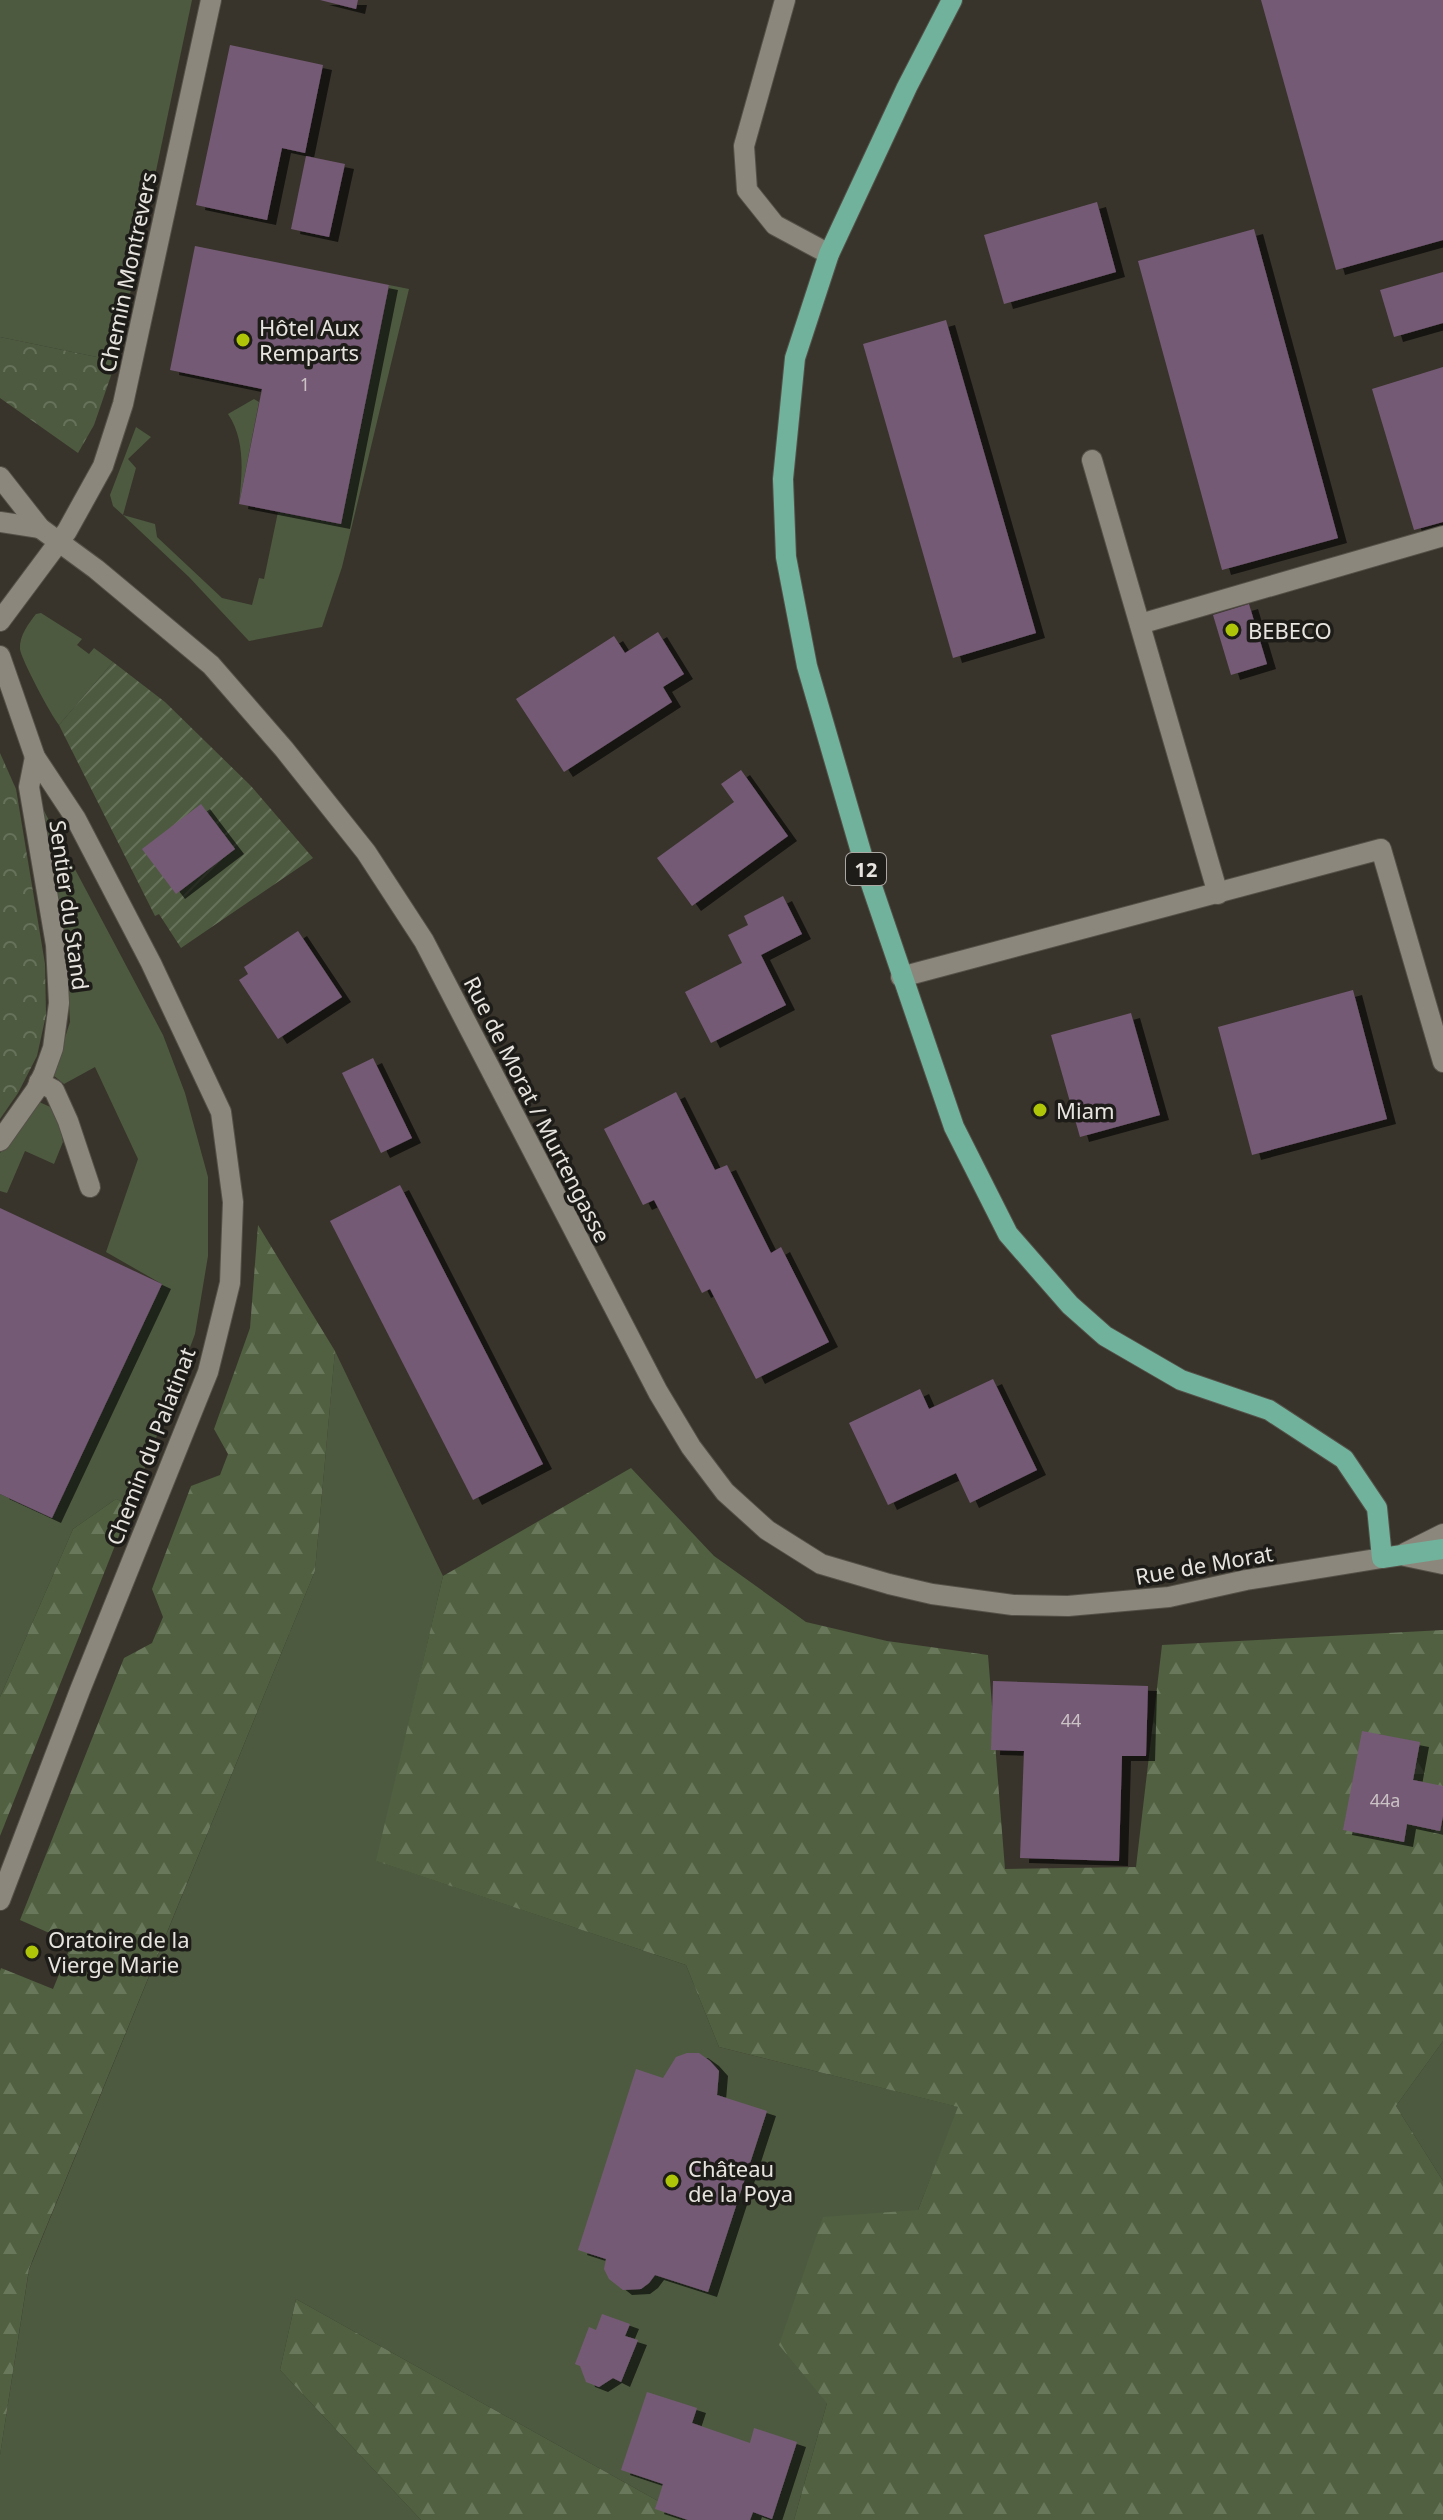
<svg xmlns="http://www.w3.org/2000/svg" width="1443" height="2520" font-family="'Noto Sans',sans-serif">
  <defs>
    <pattern id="forest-firs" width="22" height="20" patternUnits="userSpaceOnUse" patternTransform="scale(2)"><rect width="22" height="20" fill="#506040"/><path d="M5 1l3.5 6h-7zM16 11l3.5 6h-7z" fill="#69775b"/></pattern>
    <pattern id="park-crowns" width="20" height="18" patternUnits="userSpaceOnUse" patternTransform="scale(2)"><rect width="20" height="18" fill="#4d5a40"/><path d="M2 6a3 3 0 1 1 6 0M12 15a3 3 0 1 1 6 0" fill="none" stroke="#67725b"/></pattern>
    <pattern id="garden-furrows" width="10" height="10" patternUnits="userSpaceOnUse" patternTransform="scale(2)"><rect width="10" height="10" fill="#4d5a40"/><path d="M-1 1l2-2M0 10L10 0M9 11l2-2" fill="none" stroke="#67725b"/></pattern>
    <filter id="shadow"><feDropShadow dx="9" dy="5" stdDeviation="0" flood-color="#0009"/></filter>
  </defs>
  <rect width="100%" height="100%" fill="#38342b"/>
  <!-- grass -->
  <g fill="#4d5a40">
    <path d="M0,0H192L116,361L0,337Z"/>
    <path d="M389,285L409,289L342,567L322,627L249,641L189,577L123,515L113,506L110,495L136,427L151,437L128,459L136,468L123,515L155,524L157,537L222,598L252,605L259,578L264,579L278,512L341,524Z"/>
    <path d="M254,399L259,402L239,504C242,474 246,441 228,414Z"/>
    <path d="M41,613L82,639L77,645L89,654L94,648L113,662L59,725C51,715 21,659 20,649C19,636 29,623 36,614Z"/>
    <path d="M43,809L163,1035L185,1093L208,1177V1256L195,1334L131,1505L116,1499L73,1529L0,1697V1494L52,1518L162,1284L106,1252L138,1159L95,1067L64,1084L53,1075L70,1022L67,964Z"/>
    <path d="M37,1101L57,1110L63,1142L54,1164L25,1151L7,1193L0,1191V1153Z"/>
    <path d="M335,1351L443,1576L377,1861L686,1965L719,2047L959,2107L918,2210L827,2403L794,2520H692L296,2299L280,2370L421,2520H0V2455L29,2270L315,1571Z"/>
    <path d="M1443,2041V2181L1396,2106Z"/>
  </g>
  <!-- forest -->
  <g fill="url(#forest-firs)">
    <path d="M258,1225L335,1351L315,1571L29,2269L0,2455V1971L1,1968L53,1989L72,1943L20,1920L124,1658L152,1643L163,1617L152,1589L191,1486L220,1475L228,1454L214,1429L250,1328Z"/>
    <path d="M631,1468L714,1556L806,1622L887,1641L988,1655L1005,1869L1136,1867L1162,1645L1443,1630V2041L1396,2106L1443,2181V2520H794L827,2403L779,2345L823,2217L918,2210L958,2107L719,2047L686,1965L376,1861L443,1576Z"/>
    <path d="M116,1499L131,1505L0,1836V1697L73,1529Z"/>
    <path d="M296,2299L692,2520H421L280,2370Z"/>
  </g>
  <!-- park -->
  <g fill="url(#park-crowns)">
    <path d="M0,337L116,361L94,425L78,453L0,398Z"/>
    <path d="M0,753L16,789L45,964L46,1015L37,1056L18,1093L0,1119Z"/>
  </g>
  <!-- garden -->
  <path fill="url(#garden-furrows)" d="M113,662L165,702L251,786L313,858L181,948L159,914L155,916L59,725Z"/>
  <!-- building -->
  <g fill="#755a76" filter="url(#shadow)">
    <path d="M320,0H358L356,9Z"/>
    <path d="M1261,0H1443V240L1336,270Z"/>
    <path d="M230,45L323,65L305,153L282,148L267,220L196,205Z"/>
    <path d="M306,156L345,164L329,237L291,229Z"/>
    <path d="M1097,202L1116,272L1004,304L984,235Z"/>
    <path d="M1254,229L1338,538L1222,570L1138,261Z"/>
    <path d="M195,246L389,285L341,524L239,504L262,389L170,370Z"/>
    <path d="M1443,272V323L1394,337L1380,290Z"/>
    <path d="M946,320L1036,633L953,658L863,344Z"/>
    <path d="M1443,367V522L1414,530L1372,389Z"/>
    <path d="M1249,604L1267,664L1231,675L1213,615Z"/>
    <path d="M658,632L684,674L663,687L672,702L564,772L516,699L614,636L625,653Z"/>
    <path d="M741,770L788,836L692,906L657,858L734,802L721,784Z"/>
    <path d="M201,804L235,849L176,894L142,849Z"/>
    <path d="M783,896L802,934L761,955L786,1005L711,1043L685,992L742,963L728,935L748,925L744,916Z"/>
    <path d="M298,931L342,997L278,1039L239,980L248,974L244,967Z"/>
    <path d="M1353,990L1387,1119L1252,1155L1218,1027Z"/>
    <path d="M1131,1013L1160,1115L1080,1137L1051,1035Z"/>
    <path d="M373,1058L412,1138L381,1153L342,1073Z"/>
    <path d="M676,1092L715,1170L727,1165L771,1253L781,1247L829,1342L756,1379L710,1289L702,1293L654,1200L643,1205L604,1129Z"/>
    <path d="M400,1185L543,1464L473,1500L330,1221Z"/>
    <path d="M0,1208L162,1284L52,1518L0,1494Z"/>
    <path d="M993,1379L1037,1470L970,1503L956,1473L888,1505L849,1423L920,1389L929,1409Z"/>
    <path d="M993,1681L1148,1686L1146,1756H1122L1119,1861L1020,1858L1024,1751L991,1750Z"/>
    <path d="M1362,1731L1420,1742L1413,1780L1443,1786V1816L1440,1831L1407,1824L1404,1842L1343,1830Z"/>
    <path d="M687,2053H699L710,2061L719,2071L717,2095L767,2111L708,2292L655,2275L649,2283L641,2289L623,2290L609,2279L604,2269L606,2259L578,2250L636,2069L663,2078L676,2057Z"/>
    <path d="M602,2314L630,2324L625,2336L638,2340L621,2382L613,2378L599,2387L586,2382L580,2366L575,2364L589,2327L596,2330Z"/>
    <path d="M647,2392L697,2408L692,2423L750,2443L754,2428L797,2442L772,2519L753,2512L750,2520H688L655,2509L663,2484L621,2470Z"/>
  </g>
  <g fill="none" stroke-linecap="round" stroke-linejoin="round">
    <defs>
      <g id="lane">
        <path d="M785,0L744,146L747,190L775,225L829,254"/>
        <path d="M1092,460L1218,894"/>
        <path d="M1140,624L1443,536"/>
        <path d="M901,977L1381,849L1443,1062"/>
        <path d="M39,1082L54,1090L68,1121L90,1187"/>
        <path d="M0,1141L36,1090L44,1073L53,1048L59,1003L56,945L29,787L35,757"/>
      </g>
      <g id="street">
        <path d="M0,621L67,531L103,466L123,404L211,0"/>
        <path d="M0,656L35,757L76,819L151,963L221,1112L233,1202L230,1283L208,1372L80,1690L0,1900"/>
      </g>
      <g id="secondary">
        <path d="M0,477L40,528L96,569L211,665L284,749L366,852L424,941L658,1392L691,1447L725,1492L767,1530L821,1564L889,1584L932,1594L1013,1605L1068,1606L1169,1597L1246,1580L1382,1558"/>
        <path d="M0,522L40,528"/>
        <path d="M1405,1553L1443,1534"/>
        <path d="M1405,1556L1443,1564"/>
      </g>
      <path id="primary" d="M952,0L907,87L829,254L795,358L783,479L786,557L807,666L866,869L954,1127L1008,1234L1070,1305L1105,1336L1181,1380L1269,1410L1344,1459L1377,1508L1382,1558L1443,1549"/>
    </defs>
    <!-- lane casing -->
    <use href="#lane" stroke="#545048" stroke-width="22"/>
    <!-- street casing -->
    <use href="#street" stroke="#545048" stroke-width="22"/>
    <!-- secondary casing -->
    <use href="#secondary" stroke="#545048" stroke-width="22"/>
    <!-- primary casing -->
    <use href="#primary" stroke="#545048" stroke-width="22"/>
    <!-- lane -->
    <use href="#lane" stroke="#8c877c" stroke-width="20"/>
    <!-- street -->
    <use href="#street" stroke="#8c877c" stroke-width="20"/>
    <!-- secondary -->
    <use href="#secondary" stroke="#8c877c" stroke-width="20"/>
    <!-- primary -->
    <use href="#primary" stroke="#71b29c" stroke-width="20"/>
  </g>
  <!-- markers -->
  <g fill="#afc508" stroke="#1e1c18" stroke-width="3">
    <circle cx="243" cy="340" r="8"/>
    <circle cx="1232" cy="630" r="8"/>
    <circle cx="1040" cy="1110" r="8"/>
    <circle cx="32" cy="1952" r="8"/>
    <circle cx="672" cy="2181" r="8"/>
  </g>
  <g text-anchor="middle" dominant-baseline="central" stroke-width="7" stroke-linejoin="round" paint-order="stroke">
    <!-- number labels -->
    <g font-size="18" fill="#cac2c5">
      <text x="305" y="384">1</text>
      <text x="1071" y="1720">44</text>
      <text x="1385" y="1800">44a</text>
    </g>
    <!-- shield labels -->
    <rect fill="#1e1c18" stroke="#aba8a3" stroke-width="2" x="846" y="853" width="40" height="32" rx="6"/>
    <g font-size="20" font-weight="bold" fill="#e7e4df">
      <text x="866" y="869">12</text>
    </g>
    <!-- street labels -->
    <g font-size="22" fill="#e7e4df" stroke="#1e1c18">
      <text transform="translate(127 272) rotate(-78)">Chemin Montrevers</text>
      <text transform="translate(70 905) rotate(82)">Sentier du Stand</text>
      <text transform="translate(538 1109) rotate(63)">Rue de Morat / Murtengasse</text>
      <text transform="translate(150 1446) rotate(-69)">Chemin du Palatinat</text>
      <text transform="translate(1204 1564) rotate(-10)">Rue de Morat</text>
    </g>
    <!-- poi labels -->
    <g font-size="22" fill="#e7e4df" stroke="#1e1c18" text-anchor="start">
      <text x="259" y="327">Hôtel Aux<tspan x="259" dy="25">Remparts</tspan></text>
      <text x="1248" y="630">BEBECO</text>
      <text x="1056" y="1110">Miam</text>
      <text x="48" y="1939">Oratoire de la<tspan x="48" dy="25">Vierge Marie</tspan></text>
      <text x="688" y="2168">Château<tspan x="688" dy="25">de la Poya</tspan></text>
    </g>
  </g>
</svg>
